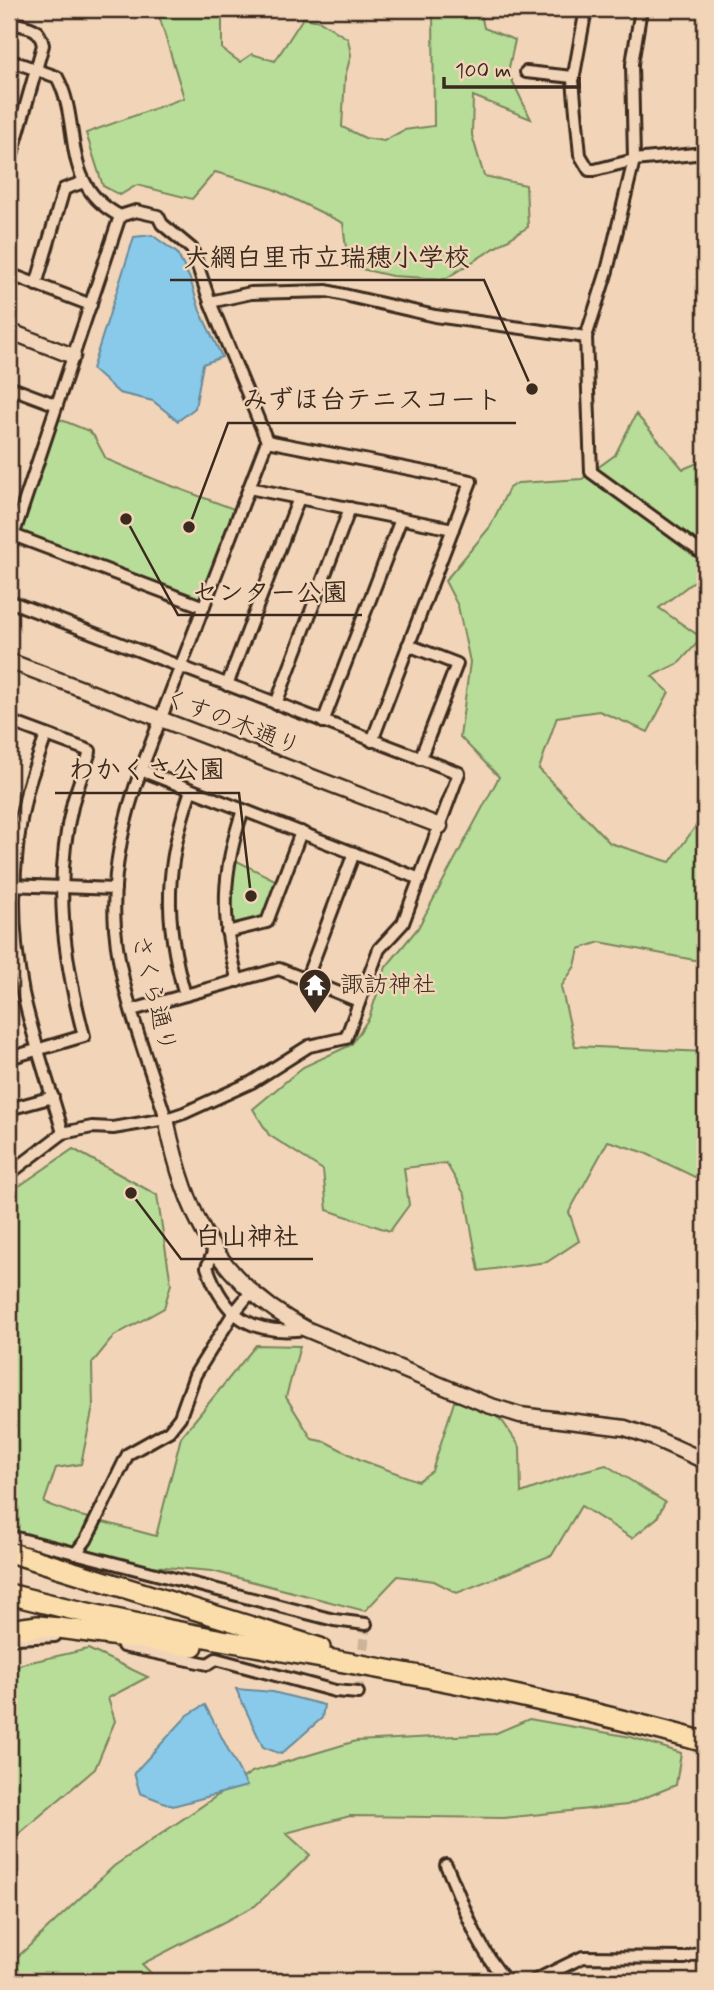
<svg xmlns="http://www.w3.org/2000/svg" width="714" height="1990" font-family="Mynerve,'Klee One',sans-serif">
  <rect width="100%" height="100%" fill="#f2d5b8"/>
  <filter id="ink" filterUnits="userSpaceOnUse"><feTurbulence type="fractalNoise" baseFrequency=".0143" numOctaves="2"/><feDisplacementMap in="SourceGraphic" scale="14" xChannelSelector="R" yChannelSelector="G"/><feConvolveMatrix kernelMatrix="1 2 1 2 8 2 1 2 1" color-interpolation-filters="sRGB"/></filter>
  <g filter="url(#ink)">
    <!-- green -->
    <g fill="#b7dd98" stroke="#79845b" stroke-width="2">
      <path d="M157,9H222V49L240,62L252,54L275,61L303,18L320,21L348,39L351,55L345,77L342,127L365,138L384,141L404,130L434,126L433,9H480L484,28L515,40L508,72L531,119L473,96L472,135L484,176L526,185L528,227L445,279L392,276L348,266L343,223L271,188L215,172L192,199L137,185L120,195L103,186L86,133L184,98Z"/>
      <path d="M636,414L683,469L705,460V573L659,608L702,638L679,663L652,676L669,692L648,732L599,711L557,717L539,769L610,843L670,862L698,823L705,821V962L600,942L579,949L575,966L561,987L575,1046L705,1052V1182L643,1152L608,1141L569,1212L579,1241L547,1262L479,1271L465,1195L446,1163L404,1168L409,1205L390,1231L327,1210L323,1170L269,1135L253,1109L303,1067L351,1045L369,1018L386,967L418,928L499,777L460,737L470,662L458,606L445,581L490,527L509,488L518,483L582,479L615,455Z"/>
      <path d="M59,419L89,431L94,436L106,459L156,480L234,509L198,602L20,534L18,530L54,422Z"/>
      <path d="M233,859L279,882L265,919L231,928L228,909Z"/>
      <path d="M73,1149L157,1195L171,1284L164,1308L114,1336L92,1363L93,1407L81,1464L56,1468L44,1503L77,1515L156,1536L181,1437L256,1345L300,1346L286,1397L312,1439L326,1442L361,1460L418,1481L432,1471L454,1402L477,1401L503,1422L520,1447L521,1493L579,1472L606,1465L665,1502L657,1518L632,1538L581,1506L552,1555L457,1593L434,1581L398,1576L365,1611L212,1571L152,1566L9,1533V1193Z"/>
      <path d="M88,1649L148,1677L108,1698L115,1721L95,1769L9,1842V1670L22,1664Z"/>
      <path d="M529,1719L631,1737L681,1753L676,1785L627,1805L504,1818L350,1816L286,1833L310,1855L255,1906L142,1964L159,1981H9V1965L114,1866L252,1772L356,1741L494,1734Z"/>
    </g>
    <!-- water -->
    <g fill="#89caea" stroke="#6a8a98" stroke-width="2">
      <path d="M152,235L177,253L190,279L200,311L222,357L203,364L195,408L178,421L153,401L119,393L92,369L134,237Z"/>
      <path d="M236,1689L273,1692L324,1705L322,1718L281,1754L263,1747Z"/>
      <path d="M205,1705L247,1786L173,1806L140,1793L134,1773L188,1715Z"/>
    </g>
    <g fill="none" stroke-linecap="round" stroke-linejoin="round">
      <!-- minor-tunnel -->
      <path stroke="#cdb399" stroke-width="10" stroke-dasharray="10 5" stroke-linecap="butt" d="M358,1693L366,1624"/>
      <defs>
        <g id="minor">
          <path d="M586,9L573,80L580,155L589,170H595L634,160L705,153"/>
          <path d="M641,9L632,64L634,160L607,271L586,337L591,472L705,555"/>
          <path d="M9,60L57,77C83,125 58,184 120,216L136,211L158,216L162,224L192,249L210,302L267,441"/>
          <path d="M526,72L573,77"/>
          <path d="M9,165L43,45C39,28 33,28 16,24L12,19V9"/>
          <path d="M9,274L91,305"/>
          <path d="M36,285L64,189L84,182"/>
          <path d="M210,302L251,293L327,291L435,316L586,337"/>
          <path d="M9,387L57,405"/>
          <path d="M267,441L471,481L372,741"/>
          <path d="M249,488L453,529"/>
          <path d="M13,535L204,607"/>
          <path d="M9,548L120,216"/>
          <path d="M9,601L459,773L403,923L379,949L346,1038L309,1046L252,1082L184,1113L166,1119L113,1128L92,1127L63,1133L9,1174"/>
          <path d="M408,645L457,664L420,759"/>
          <path d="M227,685L299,498"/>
          <path d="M276,704L350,508"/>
          <path d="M9,721L90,751C85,768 78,785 73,802C53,883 63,957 84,1036L9,1058"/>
          <path d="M323,722L401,519"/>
          <path d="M46,735C40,754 32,772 27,791C11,858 10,926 23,993C33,1040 50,1087 63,1133"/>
          <path d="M141,770L420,879"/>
          <path d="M9,885L115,889"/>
          <path d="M227,932L267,922L301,832"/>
          <path d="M306,980L354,853"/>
          <path d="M238,981C220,919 222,871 243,810"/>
          <path d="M185,995C163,918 165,866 191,790"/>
          <path d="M132,1010L279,969L359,1001"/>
          <path d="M9,1109L53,1097"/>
          <path d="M166,1119C147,1057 120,993 115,928C111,874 123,820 141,770L267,441"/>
          <path d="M214,1251L207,1267C225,1318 253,1336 306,1329"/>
          <path d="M9,1536L334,1620L366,1624"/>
          <path d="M75,1554L86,1540L128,1454L169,1431L180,1417L195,1375L233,1314L251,1292"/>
          <path d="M9,1641L16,1638L55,1636"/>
          <path d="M123,1646L208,1664L216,1659L335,1691L358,1693"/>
          <path d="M446,1865C466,1909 474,1943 506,1981"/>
          <path d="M534,1981L583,1957L685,1958L705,1951"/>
        </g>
        <g id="tertiary">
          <path d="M9,331L73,356"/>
          <path d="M9,661L440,826"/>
          <path d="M166,1119C186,1215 216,1281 306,1329L488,1405L520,1415L625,1428L654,1438L705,1461"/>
        </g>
        <g id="motorway">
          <path d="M9,1552L320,1648"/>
          <path d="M9,1594C177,1638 350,1659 519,1696C582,1710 644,1725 705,1742"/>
          <path d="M9,1630L38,1626L59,1628L193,1646"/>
        </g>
      </defs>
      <!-- minor casing -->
      <use href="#minor" stroke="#3b2a1e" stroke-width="16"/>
      <!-- tertiary casing -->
      <use href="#tertiary" stroke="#3b2a1e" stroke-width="19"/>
      <!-- motorway casing -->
      <use href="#motorway" stroke="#3b2a1e" stroke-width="24"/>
      <!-- minor -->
      <use href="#minor" stroke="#f2d5b8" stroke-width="10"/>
      <!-- tertiary -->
      <use href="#tertiary" stroke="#f2d5b8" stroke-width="14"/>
      <!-- motorway -->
      <use href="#motorway" stroke="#fbddab" stroke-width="19"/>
    </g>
  </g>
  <!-- icons -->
  <defs>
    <symbol id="temple-pin" viewBox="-11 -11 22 30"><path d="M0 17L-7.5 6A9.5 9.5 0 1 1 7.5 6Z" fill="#3b2a1e" stroke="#f2d5b8"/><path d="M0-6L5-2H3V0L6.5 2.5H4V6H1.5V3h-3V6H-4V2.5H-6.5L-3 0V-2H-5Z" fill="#fff"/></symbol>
  </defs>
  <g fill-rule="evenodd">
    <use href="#temple-pin" x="296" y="966" width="38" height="52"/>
  </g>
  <g text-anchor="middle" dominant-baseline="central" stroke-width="5" stroke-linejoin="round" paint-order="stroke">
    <!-- street labels -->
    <g font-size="24" fill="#3b2a1e" stroke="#f2d5b8">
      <text transform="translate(232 723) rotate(21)">くすの木通り</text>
      <text transform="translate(153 994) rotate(76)">さくら通り</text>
    </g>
    <!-- poi labels -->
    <g font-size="24" fill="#3b2a1e" stroke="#f2d5b8" text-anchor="start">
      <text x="340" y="985">諏訪神社</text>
    </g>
  </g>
  <!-- callouts -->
  <path fill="none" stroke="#3b2a1e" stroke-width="2.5" d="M532 389L484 280H170M189 527L228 423H516M126 519L178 615H362M251 896L239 793H55M131 1193L181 1259H313"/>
  <g fill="#3b2a1e" stroke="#f2d5b8" stroke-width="2.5">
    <circle cx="532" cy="389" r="7"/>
    <circle cx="189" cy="527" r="7"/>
    <circle cx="126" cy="519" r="7"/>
    <circle cx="251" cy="896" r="7"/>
    <circle cx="131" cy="1193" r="7"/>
  </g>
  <g font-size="26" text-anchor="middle" font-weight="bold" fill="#3b2a1e" stroke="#f2d5b8" stroke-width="5" stroke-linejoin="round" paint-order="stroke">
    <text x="327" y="266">大網白里市立瑞穂小学校</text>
    <text x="372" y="408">みずほ台テニスコート</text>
    <text x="270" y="601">センター公園</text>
    <text x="147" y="778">わかくさ公園</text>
    <text x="247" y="1245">白山神社</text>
  </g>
  <!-- margin -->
  <rect width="714" height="1990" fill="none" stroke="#f2d5b8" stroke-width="35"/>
  <rect x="18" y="18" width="679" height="1955" fill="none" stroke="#3b2a1e" stroke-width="2.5" filter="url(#ink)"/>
  <!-- scale -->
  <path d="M444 77v10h135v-10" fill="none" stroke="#3b2a1e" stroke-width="3.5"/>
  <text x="455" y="77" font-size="21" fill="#3b2a1e" stroke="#f2d5b8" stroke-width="5" paint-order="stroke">100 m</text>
</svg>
